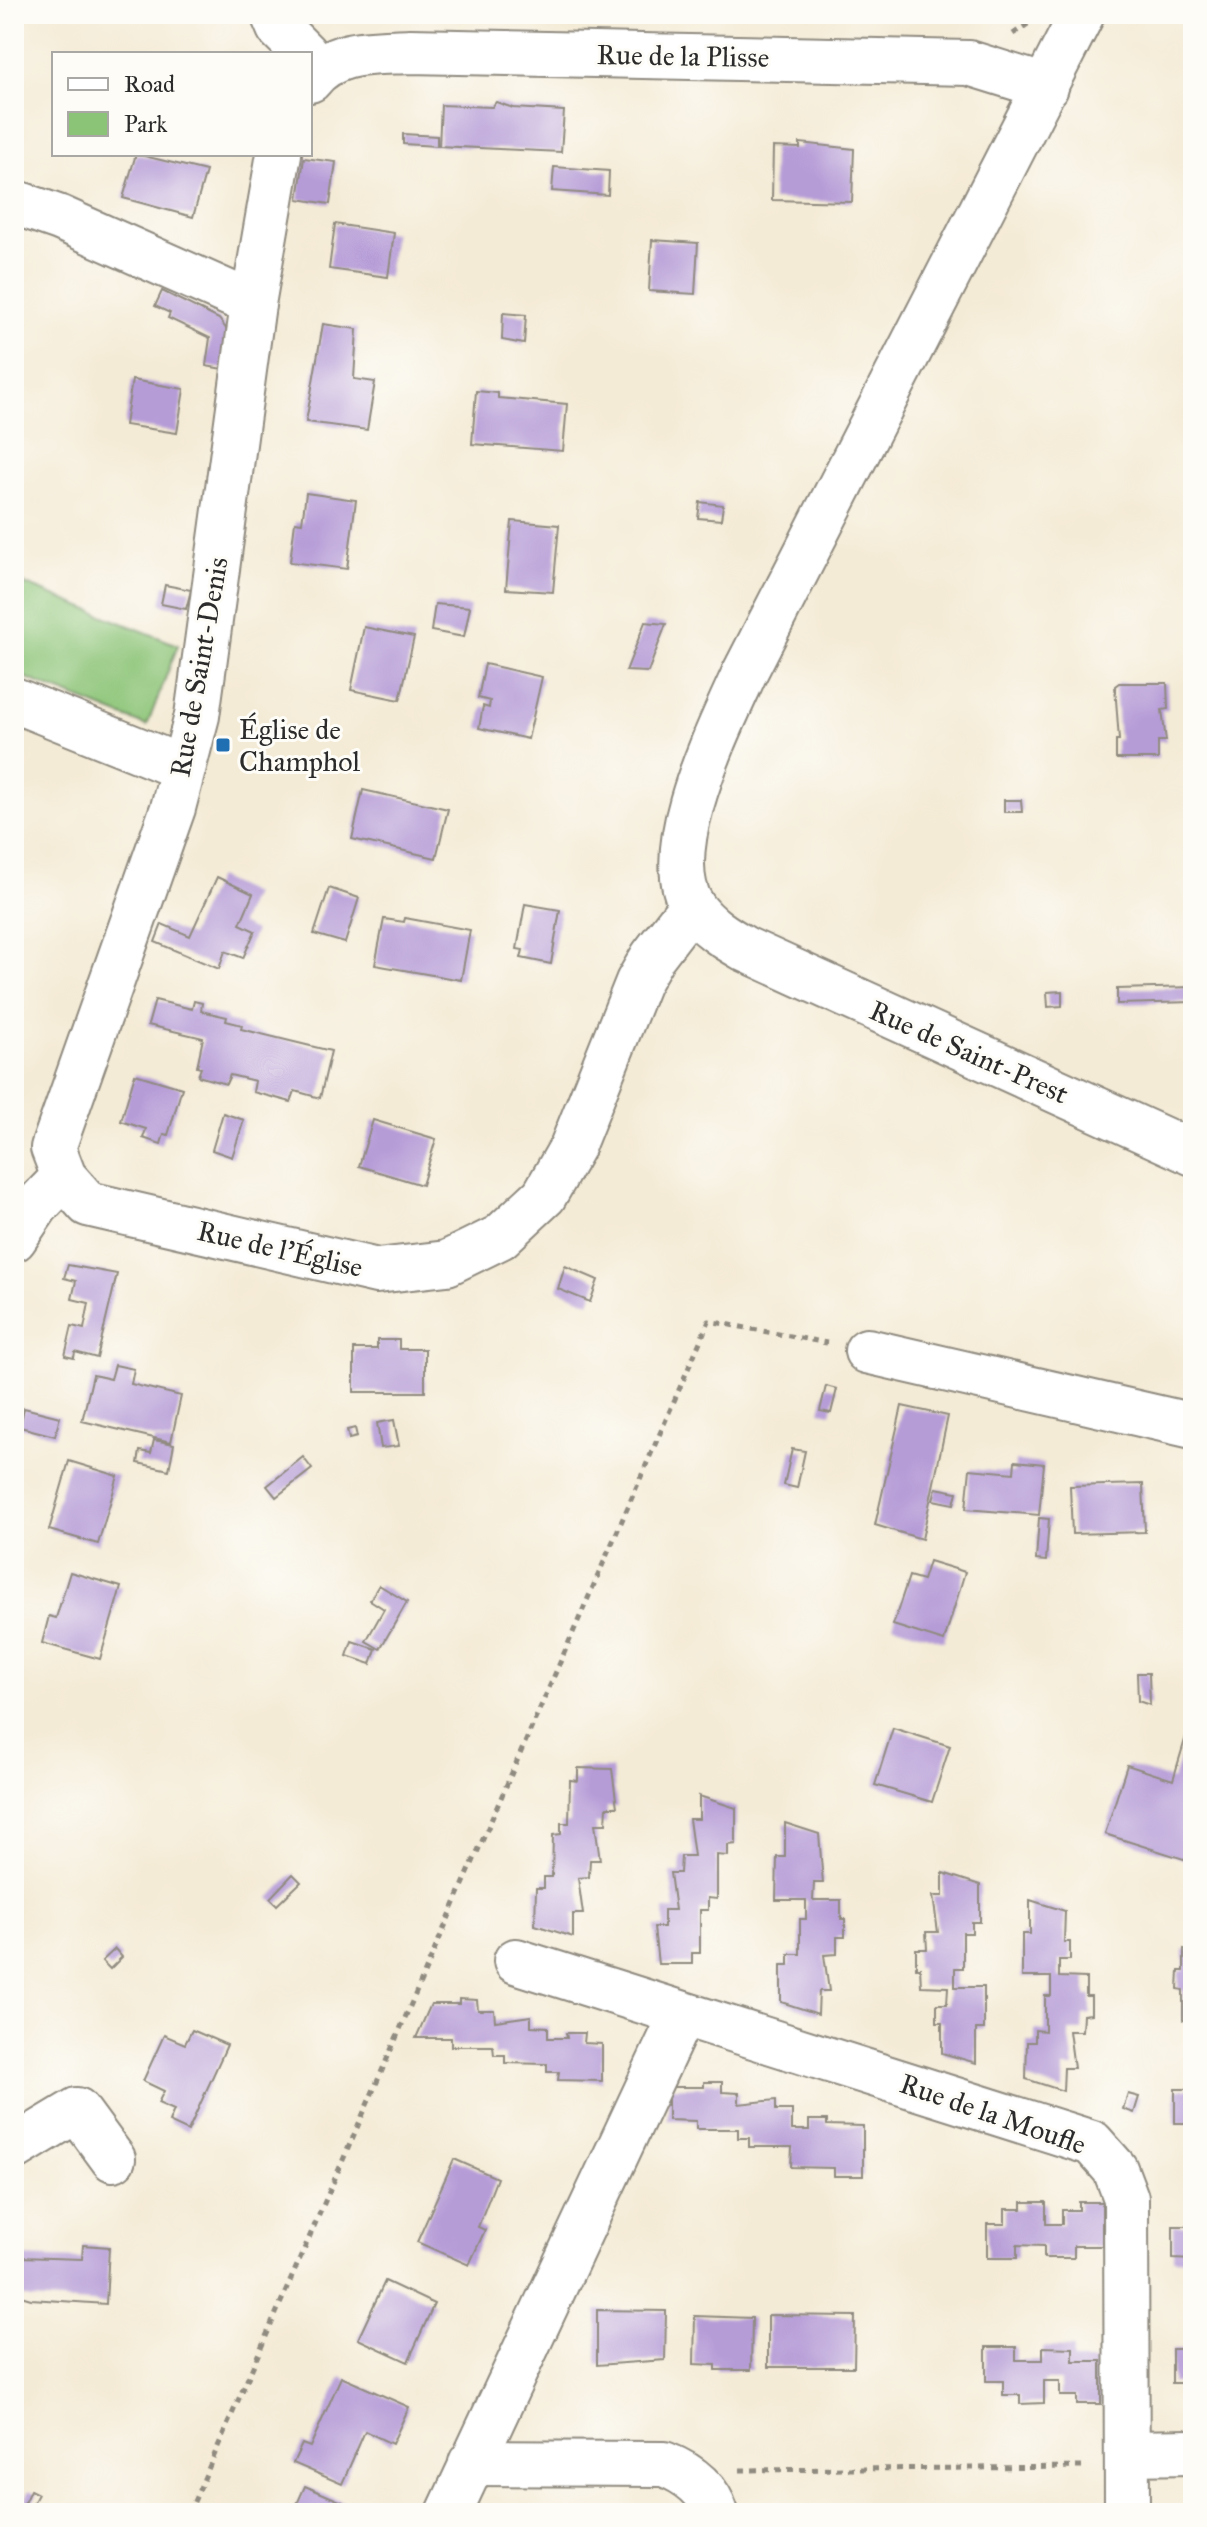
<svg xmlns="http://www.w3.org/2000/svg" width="1207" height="2527" font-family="'IM FELL Great Primer',serif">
  <rect width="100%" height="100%" fill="#fdfcf7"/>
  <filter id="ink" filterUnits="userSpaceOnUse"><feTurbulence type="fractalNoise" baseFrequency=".0125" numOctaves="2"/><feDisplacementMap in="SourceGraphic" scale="16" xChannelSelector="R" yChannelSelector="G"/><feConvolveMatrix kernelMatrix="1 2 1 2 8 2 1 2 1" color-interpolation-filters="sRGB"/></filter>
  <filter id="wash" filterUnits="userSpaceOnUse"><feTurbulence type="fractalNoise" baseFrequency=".006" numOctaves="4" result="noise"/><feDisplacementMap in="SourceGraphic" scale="32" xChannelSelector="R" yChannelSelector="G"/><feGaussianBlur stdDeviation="1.8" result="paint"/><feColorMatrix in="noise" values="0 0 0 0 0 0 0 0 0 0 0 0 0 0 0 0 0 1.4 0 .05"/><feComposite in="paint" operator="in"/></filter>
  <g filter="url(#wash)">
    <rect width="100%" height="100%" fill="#f4ebd6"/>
    <!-- green -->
    <path fill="#8cc477" stroke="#5c7851" stroke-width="2" d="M14,580L178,645L147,726L14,673Z"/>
    <g id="blocks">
      <!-- building -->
      <g fill="#b69cd7">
        <path d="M496,102L513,108L564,111L561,152L439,146L441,105L492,107Z"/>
        <path d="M403,134L437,136V146L403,144Z"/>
        <path d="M800,143L854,149L852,202L772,200L773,147L800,148Z"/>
        <path d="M136,154L206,171L193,217L123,198Z"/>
        <path d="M304,158L336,162L330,204L298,199Z"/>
        <path d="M554,167L609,171L608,195L552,191Z"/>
        <path d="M335,224L394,233L388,277L329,269Z"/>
        <path d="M652,240L698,243L695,294L649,291Z"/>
        <path d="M162,291L219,319L227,330L223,369L206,366L210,338L168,318L170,313L155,306Z"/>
        <path d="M503,313L526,315L524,344L502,340Z"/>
        <path d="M323,324L357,329L354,379L375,382L367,430L306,422Z"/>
        <path d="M132,380L184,389L177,433L125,425Z"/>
        <path d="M476,391L498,393V398L567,404L563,451L472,444Z"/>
        <path d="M306,493L356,500L347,569L290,562L295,522L302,523Z"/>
        <path d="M700,502L723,505L721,520L698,518Z"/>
        <path d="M512,521L559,525L553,592L506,589Z"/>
        <path d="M165,585L191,590L186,609L161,604Z"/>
        <path d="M435,604L470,607L464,637L431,631Z"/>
        <path d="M645,622L666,624L648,672L626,671Z"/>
        <path d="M364,627L414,637L400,700L351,690Z"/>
        <path d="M485,664L542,677L528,739L479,728L483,706L489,708L490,701L478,698Z"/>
        <path d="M1119,683H1167L1168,709L1162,710L1166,741H1158V759H1116V740H1119L1115,686Z"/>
        <path d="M363,790L448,809L436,858L352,839Z"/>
        <path d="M1004,800H1021L1022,812H1004Z"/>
        <path d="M217,877L253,894L240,924L255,931L243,958L225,951L219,969L155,942L162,924L190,936Z"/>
        <path d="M329,888L359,898L345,943L314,934Z"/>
        <path d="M525,904L560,910L551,964L521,958L523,950L517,949Z"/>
        <path d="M405,918L470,930L461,980L375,965L384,919L404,922Z"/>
        <path d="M1193,987V1002L1117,1004V989Z"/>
        <path d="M1062,991V1006L1048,1007L1047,992Z"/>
        <path d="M155,1000L192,1009L194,1001L202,1003L201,1011L227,1017L226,1021L242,1025L241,1029L331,1051L320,1098L295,1091L291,1102L253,1092L255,1081L230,1075L226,1084L198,1076L201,1068L197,1067L203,1038L148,1025Z"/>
        <path d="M135,1074L182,1088L168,1135L164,1134L161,1144L143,1138L146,1129L121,1121Z"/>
        <path d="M223,1113L244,1120L232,1157L212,1150Z"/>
        <path d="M373,1120L436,1139L422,1185L359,1166Z"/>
        <path d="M68,1265L117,1274L97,1358L75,1352L74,1358L65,1356L72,1326L84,1329L89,1303L72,1299L76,1281L64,1278Z"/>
        <path d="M565,1266L598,1280L590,1302L558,1289Z"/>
        <path d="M377,1340H399V1349H425V1392H354V1349H377Z"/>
        <path d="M115,1365L134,1369L131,1384L181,1396L171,1442L82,1421L93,1375L111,1379Z"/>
        <path d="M826,1386L837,1389L831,1413L820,1411Z"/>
        <path d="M902,1406L948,1416L922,1539L875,1525Z"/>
        <path d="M24,1408L60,1417L55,1436L20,1427Z"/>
        <path d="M394,1420L399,1446L381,1448L377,1423Z"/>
        <path d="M355,1428L357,1437L349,1439L347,1430Z"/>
        <path d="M154,1440L174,1444L169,1470L138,1463L140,1451L151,1453Z"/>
        <path d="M792,1449L805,1451L797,1488L784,1485Z"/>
        <path d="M303,1457L312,1469L276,1497L267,1486Z"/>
        <path d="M69,1461L118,1476L98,1544L49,1530Z"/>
        <path d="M1015,1461L1044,1464L1039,1515L966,1509L970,1469L1014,1473Z"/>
        <path d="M1143,1484L1145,1532L1072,1534L1070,1486Z"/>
        <path d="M936,1488L957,1492L954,1504L933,1500Z"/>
        <path d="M1039,1518L1049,1519L1046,1561L1036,1560Z"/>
        <path d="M929,1561L965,1572L944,1641L893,1625L909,1576L923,1580Z"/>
        <path d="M70,1572L121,1587L100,1659L42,1643L49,1616L56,1618Z"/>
        <path d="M379,1585L407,1602L380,1649L366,1641L384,1609L370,1600Z"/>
        <path d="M352,1641L376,1649L371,1664L347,1656Z"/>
        <path d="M1137,1673H1149L1150,1705L1138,1701Z"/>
        <path d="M1193,1713V1862L1105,1834L1127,1765L1173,1780Z"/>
        <path d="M893,1728L950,1746L932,1802L875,1785Z"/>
        <path d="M578,1768L612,1769L617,1807H607L606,1824H595L600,1860H590L589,1877L578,1878L583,1914H573V1937L535,1925L536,1888H544V1877H552L553,1835L561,1834V1823H569L570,1780L578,1781Z"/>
        <path d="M699,1796L736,1808V1844L728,1845V1856L717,1855V1899L708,1898V1910H700V1953H692V1964H658L654,1927H664V1910H675L670,1873H680L681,1856H694L689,1819H699Z"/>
        <path d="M785,1823L819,1834L823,1883H814L813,1900H841V1919H845V1937H837V1954L824,1955L829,1991H819L818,2014L781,2002V1965H789V1954H800V1919H806V1900H776L777,1857H785Z"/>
        <path d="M943,1873L980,1885V1922H972V1933H963V1968H955V1987H984V2029H976V2063L942,2053V2022H937V2004H947L948,1987L921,1986L920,1968H916V1949H927L926,1932H938L933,1896H943Z"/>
        <path d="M293,1874L301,1882L277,1905L270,1898Z"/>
        <path d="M1030,1900L1065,1911L1064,1942H1070V1960H1059V1977L1086,1978V1996H1091V2014L1083,2015L1082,2031H1069L1074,2068H1064L1063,2091L1026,2079L1027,2042H1035V2030L1045,2031V1996H1051V1977H1022V1934H1030Z"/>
        <path d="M115,1949L122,1957L110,1969L102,1961Z"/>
        <path d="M1184,1949L1193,1951V2023L1183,2020V1990L1178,1989L1179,1971H1184Z"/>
        <path d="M459,1999L477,2000L478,2010H494L495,2021L531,2016V2026L548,2027V2038H567L566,2033H585L584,2043L602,2044V2081L558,2080L559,2072H547V2064L505,2063V2055H494L493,2046H451V2038H416L431,2004H459Z"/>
        <path d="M192,2030L227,2045L188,2131L169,2122L174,2110L158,2103L164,2091L143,2081L164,2035L185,2044Z"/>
        <path d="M704,2082H722V2092L739,2093V2104L776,2100V2110H792V2130H809V2120H827V2125L863,2126V2176H834V2168L791,2167L792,2147H749V2138H738V2129H696V2121L668,2120V2087H704Z"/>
        <rect x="1175" y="2089" width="18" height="34"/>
        <path d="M1128,2094L1139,2097L1134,2113L1123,2109Z"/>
        <path d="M454,2159L497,2178L478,2227L485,2230L469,2265L417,2242Z"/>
        <path d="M1022,2202H1046V2224H1062V2210H1079V2202H1102V2246H1074V2258H1044V2246L1017,2245V2258H987V2224H1005V2209H1022Z"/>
        <path d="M1173,2226H1193V2260L1173,2259Z"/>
        <path d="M83,2245L109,2247L106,2304L31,2299L14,2294V2261L19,2257L82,2259Z"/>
        <path d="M385,2281L434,2304L408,2362L358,2339Z"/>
        <path d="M597,2310L666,2311L665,2360L597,2365Z"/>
        <path d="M768,2315L855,2316L854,2367H768Z"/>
        <path d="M695,2316L752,2318L751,2370H716V2365L694,2364Z"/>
        <path d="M986,2347H1016V2360H1043V2347L1073,2348V2361H1101V2404H1077V2396H1060V2381H1044V2403L1020,2404V2395H1003V2381H986Z"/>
        <path d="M1172,2349H1193V2397H1190V2383H1172Z"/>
        <path d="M341,2377L409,2407L392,2444L365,2431L342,2484L293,2463L302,2444L310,2447Z"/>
        <path d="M305,2486L354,2507L352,2513H293Z"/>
        <path d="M30,2490L38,2494L31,2507L24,2503Z"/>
      </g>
    </g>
  </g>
  <g filter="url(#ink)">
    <use href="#blocks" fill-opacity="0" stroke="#908b80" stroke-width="2"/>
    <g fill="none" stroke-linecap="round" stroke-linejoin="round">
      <defs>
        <g id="minor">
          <path d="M273,14L279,28L305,54"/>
          <path d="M310,80C334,49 374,53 410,51L969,63L1046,87"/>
          <path d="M279,154L253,304L197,716L173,808L53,1148L64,1177L88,1204L377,1271L447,1263L500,1237L544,1196L572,1147L638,982L653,956L692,905"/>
          <path d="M14,202L60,218L253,304"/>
          <path d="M14,700L183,768"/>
          <path d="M14,1239L37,1205L64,1177"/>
          <path d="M867,1351L1193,1426"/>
          <path d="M516,1961L1092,2143L1115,2169L1126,2198L1127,2513"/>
          <path d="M14,2148L77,2110L113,2159"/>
          <path d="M1127,2453L1193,2452"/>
          <path d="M471,2463L664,2464C687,2473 708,2487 716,2513"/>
          <path d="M449,2513L682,2014"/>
        </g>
        <path id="major" d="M1082,14L744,674C720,728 657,851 693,907C706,926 726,938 745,949L1193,1153"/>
      </defs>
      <!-- minor casing -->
      <use href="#minor" stroke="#908b80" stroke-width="48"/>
      <!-- major casing -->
      <use href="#major" stroke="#908b80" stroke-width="48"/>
      <!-- path -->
      <g stroke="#908b80" stroke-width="5" stroke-dasharray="6 6" stroke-linecap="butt">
        <path d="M1013,34L1031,22"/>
        <path d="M740,2470L1086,2467"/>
        <path d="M189,2513L709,1321L827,1343"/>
      </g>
      <!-- minor -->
      <use href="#minor" stroke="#fff" stroke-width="44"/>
      <!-- major -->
      <use href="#major" stroke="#fff" stroke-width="44"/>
    </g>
  </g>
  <!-- markers -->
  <rect fill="#1f6fb2" stroke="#fdfcf7" stroke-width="3" x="215" y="737" width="16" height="16" rx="4"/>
  <g text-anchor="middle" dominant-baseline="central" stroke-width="6" stroke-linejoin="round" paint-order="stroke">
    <!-- street labels -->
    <g font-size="28" fill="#2b2b2b" stroke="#fdfcf7">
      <text transform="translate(683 56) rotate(1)">Rue de la Plisse</text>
      <text transform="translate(199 667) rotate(-80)">Rue de Saint-Denis</text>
      <text transform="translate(969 1052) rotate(24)">Rue de Saint-Prest</text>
      <text transform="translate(280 1249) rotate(13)">Rue de l'Église</text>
      <text transform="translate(993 2114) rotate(19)">Rue de la Moufle</text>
    </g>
    <!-- poi labels -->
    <g font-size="28" fill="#2b2b2b" stroke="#fdfcf7" text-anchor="start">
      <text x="239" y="729">Église de<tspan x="239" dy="32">Champhol</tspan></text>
    </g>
  </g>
  <!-- margin -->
  <rect width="1207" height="2527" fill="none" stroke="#fdfcf7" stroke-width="48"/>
  <!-- legend -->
  <rect x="52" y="52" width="260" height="104" fill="#fdfcf7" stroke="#a9a8a5" stroke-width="2"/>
  <rect x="68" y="78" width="40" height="12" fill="#ffffff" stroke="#a9a8a5" stroke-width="2"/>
  <text x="124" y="92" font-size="24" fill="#2b2b2b">Road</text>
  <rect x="68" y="112" width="40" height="24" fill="#8cc477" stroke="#a9a8a5" stroke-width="2"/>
  <text x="124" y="132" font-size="24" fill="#2b2b2b">Park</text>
</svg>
